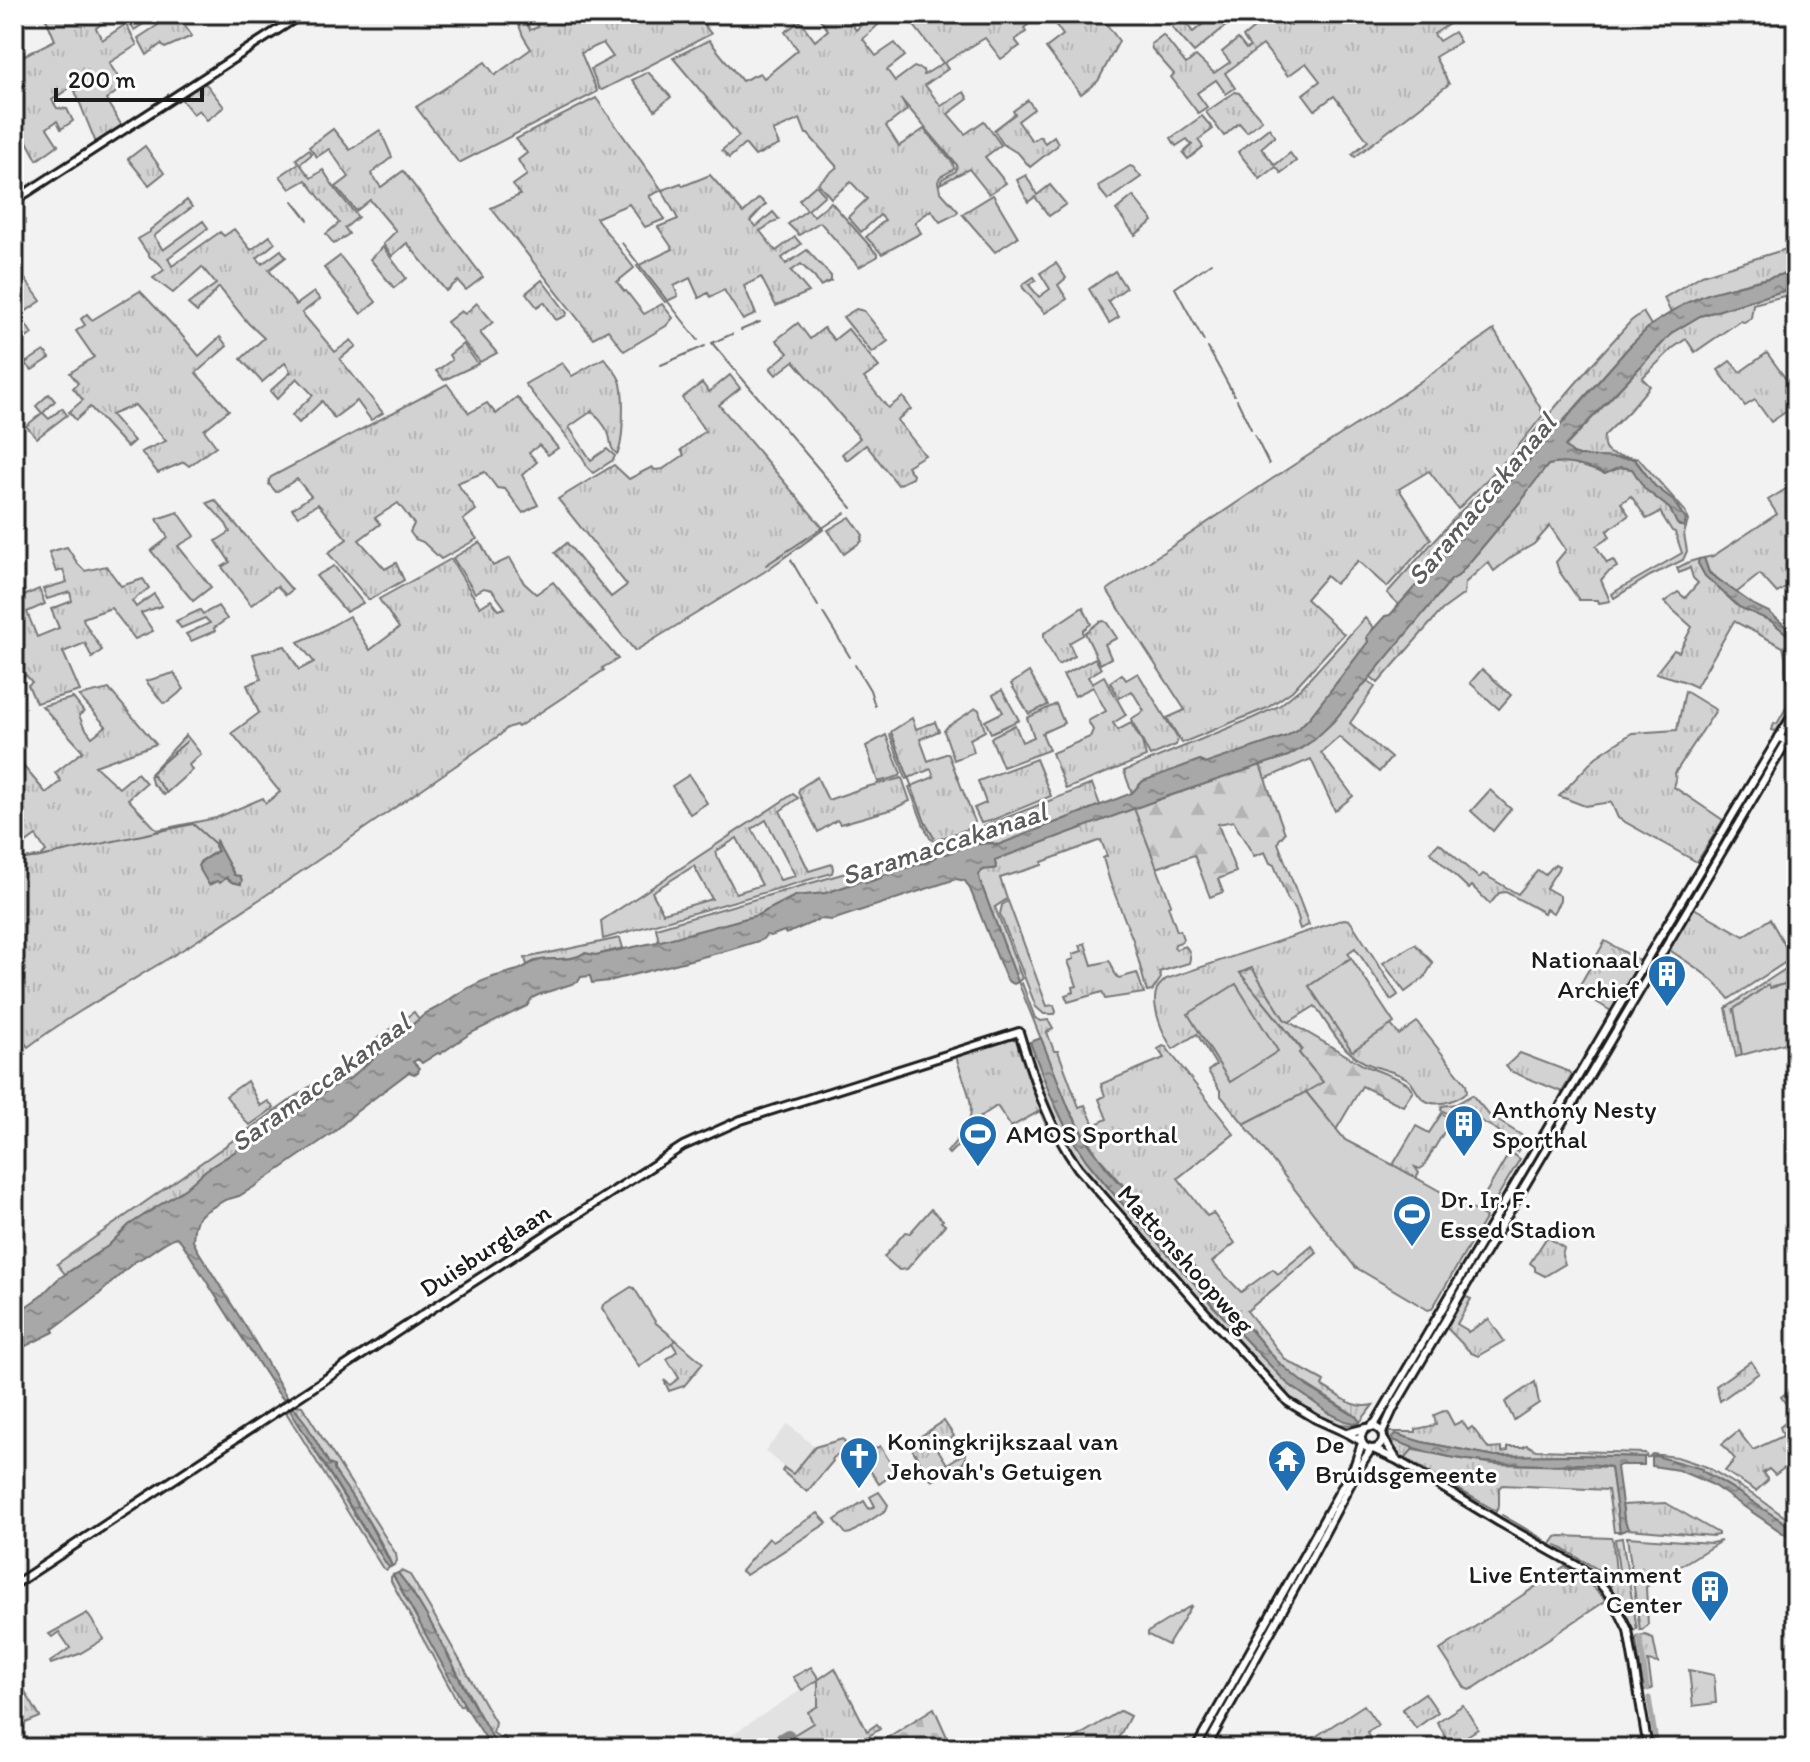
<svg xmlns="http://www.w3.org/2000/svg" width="1810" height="1762" font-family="Itim,sans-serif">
  <defs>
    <pattern id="grass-tufts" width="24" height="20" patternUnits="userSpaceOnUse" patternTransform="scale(2)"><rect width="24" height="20" fill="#d2d2d2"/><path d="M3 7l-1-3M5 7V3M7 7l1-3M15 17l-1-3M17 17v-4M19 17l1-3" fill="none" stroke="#b4b4b4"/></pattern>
    <pattern id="forest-firs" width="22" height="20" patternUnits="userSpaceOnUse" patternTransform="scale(2)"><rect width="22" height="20" fill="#d2d2d2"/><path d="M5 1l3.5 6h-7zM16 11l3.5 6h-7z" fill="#b4b4b4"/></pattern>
    <pattern id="cemetery-stones" width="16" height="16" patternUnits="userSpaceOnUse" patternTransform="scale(2)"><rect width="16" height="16" fill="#d2d2d2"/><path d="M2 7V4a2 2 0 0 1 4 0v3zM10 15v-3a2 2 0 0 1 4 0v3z" fill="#b4b4b4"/></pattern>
    <pattern id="water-ripples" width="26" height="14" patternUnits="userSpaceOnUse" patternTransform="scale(2)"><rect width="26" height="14" fill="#a8a8a8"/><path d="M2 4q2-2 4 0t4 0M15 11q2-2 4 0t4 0" fill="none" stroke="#888"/></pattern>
  </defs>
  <rect width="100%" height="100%" fill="#f2f2f2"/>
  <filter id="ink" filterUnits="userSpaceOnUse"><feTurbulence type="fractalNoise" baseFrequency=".0125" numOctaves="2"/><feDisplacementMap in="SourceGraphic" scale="16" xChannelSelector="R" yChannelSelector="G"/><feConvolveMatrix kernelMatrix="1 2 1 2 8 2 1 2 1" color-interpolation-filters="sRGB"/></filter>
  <g filter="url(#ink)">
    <!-- built -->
    <g fill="#e2e2e2">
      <path d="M788,1424L815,1447L793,1475L765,1451Z"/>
      <path d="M835,1668L867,1733L844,1748H711Z"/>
    </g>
    <!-- grass -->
    <g fill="url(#grass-tufts)" stroke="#777" stroke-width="2" fill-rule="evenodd">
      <path d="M44,14H115L96,28L102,40L126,24L137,45L109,63L124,86L106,100L122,126L96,143L75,91L77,90L74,85L52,100L57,108L67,109L73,121L61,129L57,121L47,128L58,145L37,160L21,130L14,132V118L20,116L14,98V89L16,87L14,81V43L19,58L55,40Z"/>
      <path d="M143,14H193L182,22L192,36L165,48L161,44L147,55L138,38L158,25L154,17L134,30L130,23Z"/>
      <path d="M522,14L530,30L538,27L535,14H696L711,34L602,90L599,89L591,69L613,57L603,43L581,53L597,91L595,93L459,163L416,107L485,62L495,75L531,49L523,36L516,17Z"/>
      <path d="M816,14H844L856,30L872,15L879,24L863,39L876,56L895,43L905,56L887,70L895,81L914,67L923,70L924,75L943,63L905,14H1020L1029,24L1024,28L1026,32L1015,40L1020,46L1001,59L985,38L944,63L948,69L925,85L941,106L964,92L968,99L948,114L965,134L984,121L1001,145L985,157L1006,183L989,194L969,169L940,184L942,179L956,171L957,165L901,99L907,110L886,126L899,146L924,129L953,163L954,169L940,177L938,182L940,191L958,211L956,214L940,222L931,210L915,222L921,233L882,254L866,237L885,220L880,215L861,232L848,217L867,199L851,182L831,198L818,183L837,167L808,134H806L800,119L773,131L779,145L755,156L745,144L729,158L722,150L739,136L673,58L709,40L742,81L760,73L764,78L798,50L785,32L800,21L815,41L828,30Z"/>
      <path d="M1048,14H1099L1119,41L1098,81L1081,94L1046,48L1063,35Z"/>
      <path d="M1205,14H1220L1228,24L1194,52L1172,27L1182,18L1193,32L1209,19Z"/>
      <path d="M1254,14H1444L1449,24L1434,34L1439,41L1454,32L1460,42L1435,57L1449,84L1355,157L1352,154L1368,141L1334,96L1315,110L1303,94L1320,81L1306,63L1288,76L1263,45L1225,73L1235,88L1226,94L1216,80L1197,93L1207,107L1198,113L1171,77L1174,74L1152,49L1151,44L1163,35L1186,64L1196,56L1214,73L1230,62L1222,52L1238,39L1246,49L1250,47L1243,37L1260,23Z"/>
      <path d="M648,72L671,97L655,110L632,80Z"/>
      <path d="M203,83L207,85L224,107L207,120L199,110L193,114L182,100L186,94Z"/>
      <path d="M1235,92L1239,93L1262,120L1247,132L1239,123L1224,136L1206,112Z"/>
      <path d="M596,98L662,190L681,183L683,186L710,175L743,213L759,198L766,204L750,221L756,227L773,212L779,219L760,231L776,251L795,237L801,244L782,258L786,264L807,250L831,276V281L820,286L815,278L801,264L791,271L809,292L776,306L761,277L744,286L756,314L743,320L724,290L710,297L708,293L699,298L690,278L674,286L678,296L665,302L637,266L673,249L658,227L678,219L662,190L649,196L665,219L645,227L629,204L596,218L634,268L617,282L624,291H626L644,314L662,304L673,318L666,326L624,351L608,330L593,338L491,208L520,195L513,185L527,175L518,160L527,153L516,139Z"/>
      <path d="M1028,100L1034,109L1018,121L1032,141L1040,136L1045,143L1054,136L1058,143L1057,146L1030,167L1019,154L1003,144L994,130L1015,114L1013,111Z"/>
      <path d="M1202,116L1213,129L1198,140L1203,147L1188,159L1183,153L1192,145L1187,139L1176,146L1171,138Z"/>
      <path d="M1269,128L1275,136L1261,148L1275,165L1290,153L1296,161L1281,173L1276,167L1260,179L1238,152Z"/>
      <path d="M333,129L350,150L380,130L392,157L371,174L381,187L403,171L483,277L466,290L458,281L446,291L407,243L392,256L383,244L396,231L370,200L356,211L336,187L349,177L329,149L317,157L309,147Z"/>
      <path d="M145,146L164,173L149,185L128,159Z"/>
      <path d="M308,150L312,154L300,164L311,178L323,170L336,190L358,217L345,228L349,234L334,244L326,234L339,223L306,180L290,189L280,176L299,163L296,159Z"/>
      <path d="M1130,166L1133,167L1141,177L1108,200L1099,189L1098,186Z"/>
      <path d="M1026,175L1037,195L1050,185L1066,204L1049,216L1035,197L1028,202L1017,180Z"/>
      <path d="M816,185L825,195L808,210L814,216L831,202L877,254V257L859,267L820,222L799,235L788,224L807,210L799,200Z"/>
      <path d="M993,195L1018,237L995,252L962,214Z"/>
      <path d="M1133,196L1153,221L1135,235L1116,210Z"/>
      <path d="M187,200L192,207L154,236L163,250L203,221L208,228L168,258L172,266L220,232L224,236L234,229L251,250L270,236L275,243L257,258L262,264L281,250L286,257L269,270L296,305L314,292L320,299L302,313L335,352L351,340L356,346L340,359L383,413L371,420L357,401L334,418L322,401L299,423L292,415L313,395L297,378L277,399L270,391L291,372L285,363L262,382L241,359L264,338L248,323L219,287L197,312L188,304L216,284L202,267L173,293L153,278L164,270L159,263L150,257L138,239L150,232V230Z"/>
      <path d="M1796,246V271C1754,282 1708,289 1671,313L1664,298L1702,275Z"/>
      <path d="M383,247L406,278L394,288L370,259Z"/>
      <path d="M340,256L376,302L361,314L324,268Z"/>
      <path d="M1056,263L1066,278L1058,285L1067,299L1045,313L1023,288L1022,285L1034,277L1036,280L1029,285L1039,297L1050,289L1040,273Z"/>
      <path d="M14,264L41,301L22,314L14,301Z"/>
      <path d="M1115,271L1126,288L1108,301L1119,317L1109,323L1089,289Z"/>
      <path d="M542,280L567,313L565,316L556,320L544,302L537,307L526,293Z"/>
      <path d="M1796,287V293L1753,304L1751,318L1744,322L1740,321L1695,352L1686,339L1673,348L1642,378L1650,386L1629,411L1604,436C1600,461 1623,454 1639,459L1685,511L1688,521L1684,534L1687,551L1683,560L1650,576L1614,598L1612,594L1616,591L1682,553L1675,532L1672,531L1660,512L1647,519L1631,496L1621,503L1629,515L1607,531L1610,537L1596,546L1607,563L1613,560L1617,567L1607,573L1601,580L1610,601L1599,603L1598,600H1579L1559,571L1556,562L1566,550L1550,526L1534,544L1513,556L1494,571L1488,562L1465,583L1464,594L1442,610L1378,683L1370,676L1451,580L1458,576L1526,495V492L1548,465C1568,460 1586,467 1605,474L1620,467L1632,469L1670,509L1679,526H1684C1684,506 1669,498 1655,486C1647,478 1643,467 1634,459L1579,456L1573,454L1565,447L1673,332L1700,316Z"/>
      <path d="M140,291L179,332L199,356L220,337L227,346L196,373L229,410L204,430L216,446L189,466L184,462L158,473L141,452L166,441L135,405L111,415L134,441L127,447L90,407L76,420L69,412L83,400L73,388L78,383L70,373L94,357L76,331L85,325L81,319L87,314L92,320Z"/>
      <path d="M477,303L493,322L480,333L497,353L480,362L447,322L461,311L465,314Z"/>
      <path d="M856,309L864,311L888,341L872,353L843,317Z"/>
      <path d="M1643,312L1651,325L1629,347L1399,605L1387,593L1460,512L1494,479L1593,363L1631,321Z"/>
      <path d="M20,315L32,334L15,346L25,363L44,351L50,358L32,370L25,364L14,371V319Z"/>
      <path d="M798,323L810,339L824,328L834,340L848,329L879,367L864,378L888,408L903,397L911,409L897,420L925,455L907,466L913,475L912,478L898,485L866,445L847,460L842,454L860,438L794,361L776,375L770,368L788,353L776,340Z"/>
      <path d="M1494,330L1544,414L1512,454L1458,509L1429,471L1399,489L1431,539L1387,587L1358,561L1335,584L1326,576L1306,599L1344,634L1292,691L1267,708L1182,743L1167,718L1185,710L1107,590L1272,479L1391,402Z"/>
      <path d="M463,344L478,364L444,380L436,371L452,360L449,355Z"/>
      <path d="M1767,353L1791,386L1796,384V405L1771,422L1755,400L1745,406L1718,370L1730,361L1740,372Z"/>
      <path d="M604,358C609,365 620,375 621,384C624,397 624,444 617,454C609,447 612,445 609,435C607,427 598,418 592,411L569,427L591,460L607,449L615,456L613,460L593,473L587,467L583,458L525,384L562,363L572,376Z"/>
      <path d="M730,375L740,388L719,405L824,529L764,572L635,651L555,553L567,543L611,597L627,585L558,499L614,465L629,479L652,467L655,470L663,469L684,455L681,450L705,431L682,398L702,383L709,392Z"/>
      <path d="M447,384L469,413L487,403L496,414L517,397L558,448L548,455L539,445L529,453L537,462L522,475L538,505L523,513L505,489L497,488L485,472L457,483L476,510L463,520L477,539L441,559L423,542L415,539L410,532L414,524L398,503L375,518L380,524L359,540L385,569L396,563L404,580L369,600L328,553L347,539L318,504L298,516L292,509L311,496L297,479L276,492L269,484V480L271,477Z"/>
      <path d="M49,394L55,401L43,413L49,419L62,408L67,415L37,438L26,426L42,413L36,406Z"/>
      <path d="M1786,489L1794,503L1787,508L1794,521L1792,523L1796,530V596L1789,586L1777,593L1760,574L1736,593L1709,572L1704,558L1713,556L1777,514L1768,500Z"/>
      <path d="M215,500L292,590L286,595L277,586L251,605L222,567L230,562L216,541L230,532L226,524L207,503Z"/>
      <path d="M178,512L195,536L178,546L211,587L193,601L151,551L168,538L157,519Z"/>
      <path d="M850,517L863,535L861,539L862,541L844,554L828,530Z"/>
      <path d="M480,542L493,566L510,558L524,583L536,594L553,582L618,659L602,668L604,670L518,727L516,725L507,728L500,735C400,804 300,874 198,940C142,976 81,1007 28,1047L14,1028V860L40,857L46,851L36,836L22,846L14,833L26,824L14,809V755L46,793L61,781L55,773L83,751L42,706L73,698L84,712L79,715L83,725L92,737L106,726L79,696L109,689L156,744L95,766L119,788L137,773L146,783L128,799L157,830L216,818L263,798L266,803L280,792L232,733L259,713L247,685L261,679L253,654L285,646L299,670L314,662L298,642L319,633L349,616L370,650L399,628L379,599L451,559L480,607L491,600L499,610L505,608L492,590L484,588L475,593L453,558ZM217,842L219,848L240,884L232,882L226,878L217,880L199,866L201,861L218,850L215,846Z"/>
      <path d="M67,547L78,564L85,571L106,566L121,586L143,579L149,588L132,601L136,607L154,594L162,606L141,613L153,631L135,639L111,608L83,618L84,622L102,650L92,658L85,643L63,652L80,691L36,703L28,685L32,682L26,675L14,682V600L39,589L45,604L27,612L37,637L59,628L51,609L72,601L70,592L47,599L43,589L67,582L63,570L56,572L49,552Z"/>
      <path d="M1699,559L1698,563L1705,576L1739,607L1771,621L1787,634L1792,641L1794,648L1793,673L1796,679V703L1776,731L1772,730L1774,723L1777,724L1795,692C1779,678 1789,665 1783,647L1734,621L1696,687L1683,681L1656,673L1674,650L1679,652L1692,627L1664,602L1678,592L1685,598L1698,583L1693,578L1690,568L1679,573L1677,568L1689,562Z"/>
      <path d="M334,566L363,603L346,612L316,576Z"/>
      <path d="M218,606L227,619L214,628L215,631L191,641L186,634L210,623L205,618L181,628L176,621L200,610L203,614Z"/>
      <path d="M1083,607L1091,624L1083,630V635L1069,643L1075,656L1058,665L1044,638V633Z"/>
      <path d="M1365,618L1374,628L1367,636L1368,642L1310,717L1299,728L1287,736L1205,764L1143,781L1132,793L1124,771L1253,718L1279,706L1301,688Z"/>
      <path d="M1104,621L1107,623L1117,638L1105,644L1111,658L1100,664L1085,633L1099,622Z"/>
      <path d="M1095,658L1101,669L1088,677L1092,683L1104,676L1126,715L1113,723L1118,730L1131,723L1142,742L1146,757L1066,789L1052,753L1090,737L1093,730L1088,721L1106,711L1093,687L1075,696L1063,675Z"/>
      <path d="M1482,669L1511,695L1499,709L1470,683Z"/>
      <path d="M1029,672L1048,705L1029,714L1011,684Z"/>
      <path d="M174,673L184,689L168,702L163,703L146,681Z"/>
      <path d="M1138,673L1178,739L1176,745L1150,756L1131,719L1144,711L1132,691L1119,698L1110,682L1122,674L1126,680Z"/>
      <path d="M1367,680L1375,687L1350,723L1391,758L1379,772L1339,737L1321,753L1353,796L1335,811L1311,759L1265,779L1260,765C1270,762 1281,759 1290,755C1323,738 1344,708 1367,680Z"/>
      <path d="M1002,690L1019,720L991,733L985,721L1003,712L993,695Z"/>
      <path d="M1685,691L1716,710L1675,773L1676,780L1674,787L1723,820L1697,862L1618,818L1611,802L1585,806L1559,796L1596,757L1632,733L1677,730Z"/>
      <path d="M1056,704L1064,723L1042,733L1049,750L1003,767L991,738L993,736L1015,725L1022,742L1034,737L1027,718Z"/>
      <path d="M976,708L979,710L985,731L970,739L974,752L954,760L944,731L947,727Z"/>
      <path d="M912,718L916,729L935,722L939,731L920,739L928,761L948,753L975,822L970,828L934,841L930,838L924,826L909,787L934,777L931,769L906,779L890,735L892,731Z"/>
      <path d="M186,735L201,754L189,765L192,770L164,795L152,783L150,774Z"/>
      <path d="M886,735L901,774L900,776L878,782L866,746Z"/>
      <path d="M1036,759L1051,796L990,821L981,823L974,808L986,803L978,781Z"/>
      <path d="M689,775L707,803L690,814L672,786Z"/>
      <path d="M817,777L828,800L866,787L902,778L910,801L893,809L840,824L837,820L818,832L798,792L800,788Z"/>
      <path d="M1092,784L1100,805L998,845L991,842L972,844L946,854H940L929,861L884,875L881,878L865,883L864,880L826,893L795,896L758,915L659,942L656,928L880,863L882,870L903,864L902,856L990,824Z"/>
      <path d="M1490,790L1511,809L1493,831L1471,811Z"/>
      <path d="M793,794L798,798L780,811L809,871L832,864L833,869L832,873L603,939L601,921ZM766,820L795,875V876L780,880L752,829ZM737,838L762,885L736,893L715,852ZM694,866L712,899L663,913L652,892Z"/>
      <path d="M1134,808L1171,904L1168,906L1177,931L1180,930L1183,939L1181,942L1175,944L1174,948L1176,949L1185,946C1190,950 1191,957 1189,963L1159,972L1161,978L1152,991L1147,992L1133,940L1110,882L1103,858L1107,856L1101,840L1042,862V865L1000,878L1007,899L995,907L1022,978L1018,982L980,881L978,875C982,869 987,868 994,869L996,865L994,860Z"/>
      <path d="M1439,843L1479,878L1483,874L1518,894L1538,870L1545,875L1555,864L1559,866L1558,869L1546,888L1560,896V901L1553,913L1546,909L1544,913L1506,892L1499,893L1490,904L1472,886L1469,889L1430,852Z"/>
      <path d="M1008,901L1047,1006L1054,1005L1056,1012L1055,1014H1044L1036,1007L1000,914L1002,905Z"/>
      <path d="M1692,907L1744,936L1770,919L1792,958L1729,999C1714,977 1690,964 1668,949Z"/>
      <path d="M1344,919L1349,920L1353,925L1398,995L1391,1000L1355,948L1348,953L1351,958L1309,986L1352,1050L1391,1025L1399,1035L1417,1022L1466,1084L1467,1092C1456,1101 1433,1110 1421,1097C1415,1091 1414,1083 1406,1078C1393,1070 1377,1069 1364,1062C1341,1051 1329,1026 1315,1006L1289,1022L1284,1019L1252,968L1240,973L1302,1050L1299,1053L1324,1083L1244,1124L1221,1096V1092L1208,1071L1216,1065L1197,1034L1173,1049C1163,1035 1150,1005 1157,989C1159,985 1163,982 1166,979Z"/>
      <path d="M620,938L623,948L596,955L584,953C570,963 546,955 527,965L525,958Z"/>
      <path d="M1605,941L1642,962L1611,1011L1577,990Z"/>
      <path d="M1085,943L1092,965L1109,961C1114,965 1112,973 1119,978L1137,973L1144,993L1105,999L1102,992L1068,1002L1065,995L1074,992L1073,987L1077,986L1068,961L1074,959L1073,954L1082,951L1080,945Z"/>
      <path d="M1415,944L1433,963L1424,978L1405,992L1383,963Z"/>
      <path d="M1796,962V966L1790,970L1796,981L1769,988L1768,985L1734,1009L1742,1055L1736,1057L1726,1008Z"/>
      <path d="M1022,983L1035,1018L1041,1021L1048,1020L1053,1029L1047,1032L1054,1051H1058L1079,1107L1085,1105L1094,1125L1107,1119L1099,1099L1105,1096L1101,1084L1164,1058L1158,1049L1163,1046L1166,1047L1234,1134L1178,1178L1207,1216L1213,1213L1235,1243L1212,1262L1241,1292L1273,1269L1278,1274L1312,1246L1317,1253L1247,1311L1286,1360L1324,1381L1322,1386C1341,1396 1352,1410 1373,1405L1360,1422L1356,1416L1296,1378L1277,1361L1217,1290L1187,1259L1097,1155L1069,1109L1019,984Z"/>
      <path d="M414,1012L419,1019L366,1064L358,1053Z"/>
      <path d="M1011,1037L1018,1039L1052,1130L1049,1132L1040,1111L1011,1127L997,1106L980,1117L987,1129L974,1139L972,1136L954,1149L949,1154L947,1152C954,1143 962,1135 967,1125C979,1104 960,1077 956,1055Z"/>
      <path d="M1030,1042L1051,1096L1068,1132L1086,1160L1112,1192L1196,1285L1213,1306L1287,1383L1329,1413L1360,1426L1357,1427L1352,1425L1337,1424L1326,1418L1314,1414L1287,1398L1084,1171C1055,1133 1041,1089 1025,1044Z"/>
      <path d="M1520,1053L1570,1072L1572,1075L1562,1092L1510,1071L1506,1066Z"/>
      <path d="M247,1081L260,1106L268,1101L274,1108L250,1125L247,1123L226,1096Z"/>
      <path d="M315,1083L323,1094L293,1115L206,1170L186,1188L129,1225L108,1246L65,1274L57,1264Z"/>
      <path d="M1472,1095L1489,1115L1526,1138L1517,1152L1500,1143L1499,1131L1474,1117L1462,1121L1441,1110L1442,1106L1456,1104Z"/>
      <path d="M1442,1113L1450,1119V1122L1423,1167L1420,1169L1415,1167L1419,1173L1416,1178L1393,1165L1416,1126L1429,1133Z"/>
      <path d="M1511,1153L1520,1159L1490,1209L1480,1203L1508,1155Z"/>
      <path d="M931,1209L943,1220L941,1222L945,1225L907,1269L899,1270L884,1257L905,1232L910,1233Z"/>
      <path d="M1547,1237L1564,1248L1562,1256L1565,1264L1545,1276L1535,1271V1267L1530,1263Z"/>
      <path d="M1464,1296L1471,1299L1457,1324L1467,1330L1468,1332L1489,1319L1504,1341L1478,1356L1471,1353L1446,1327Z"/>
      <path d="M676,1340L703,1363L684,1386L669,1391L664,1380L670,1385L679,1378L667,1359L677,1351L672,1343Z"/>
      <path d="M1751,1361L1759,1373L1720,1401L1716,1386Z"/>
      <path d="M1535,1382L1539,1403L1514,1420L1505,1402Z"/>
      <path d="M1796,1385V1459L1775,1475L1769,1469L1763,1473L1768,1480L1756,1491L1725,1471L1735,1459L1722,1444L1738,1431L1753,1450L1783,1436L1780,1427L1795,1416L1781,1397Z"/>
      <path d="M297,1405L302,1406L396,1554L397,1561L394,1565L392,1566C377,1529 352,1498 330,1465C318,1446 308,1425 293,1407Z"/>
      <path d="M290,1410L367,1535L390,1567L386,1570L382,1567L287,1414V1412Z"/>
      <path d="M1446,1410L1454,1425L1462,1421L1468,1430L1472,1427L1489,1449L1502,1448V1452L1508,1451V1447H1523L1527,1445L1536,1450L1645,1453L1647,1457L1571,1455L1495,1456L1422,1442L1401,1436L1414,1450L1467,1460L1494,1464L1611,1467L1620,1532H1614L1608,1490L1502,1485L1499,1488V1506L1494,1515L1397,1457L1389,1445V1432H1416V1429L1436,1425L1434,1415Z"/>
      <path d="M944,1421L954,1436L937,1448L947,1464L965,1453L966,1458L963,1463L932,1481L909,1444Z"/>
      <path d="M843,1439L847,1447L832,1459L833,1461L807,1492L782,1471L784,1468L793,1474L815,1447Z"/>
      <path d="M880,1446L896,1472L879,1484L862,1458Z"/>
      <path d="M1652,1454L1677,1457L1707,1467L1760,1499L1796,1525V1531C1785,1522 1774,1516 1763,1509C1742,1496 1724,1481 1701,1471V1469L1656,1456L1649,1457Z"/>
      <path d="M879,1492L888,1505L886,1510L851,1533L846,1534L835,1520L864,1501L869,1509L875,1506L870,1497Z"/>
      <path d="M1666,1503L1718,1533V1535L1713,1536L1628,1529L1624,1519L1622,1505Z"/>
      <path d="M818,1513L827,1523L746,1575L741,1571L769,1538L773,1541Z"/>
      <path d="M1560,1536L1611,1538L1613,1541L1616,1574L1612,1579L1604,1583L1574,1560L1551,1546V1544L1556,1537Z"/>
      <path d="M1627,1537L1711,1543L1721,1541L1646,1587L1648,1625L1642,1630H1640Z"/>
      <path d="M1622,1538L1637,1629L1633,1630L1609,1587L1617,1579L1619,1571L1615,1539Z"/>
      <path d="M1565,1567L1587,1582L1604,1598V1602L1474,1688L1469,1690L1465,1688L1440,1650Z"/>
      <path d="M401,1571L410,1575L431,1610L495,1722L493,1733L501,1738L504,1737L507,1742L502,1748H497L495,1742C462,1686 437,1625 398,1573Z"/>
      <path d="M393,1575L467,1707L465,1708L463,1704L460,1706L391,1581V1577Z"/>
      <path d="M1192,1605L1168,1645L1148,1635V1632Z"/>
      <path d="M87,1613L104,1639L79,1654L51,1664L50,1662L70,1648L59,1632L52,1637L49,1634Z"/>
      <path d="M1645,1635L1653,1638L1658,1663L1648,1661L1652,1689L1644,1691L1636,1640L1637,1637Z"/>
      <path d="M14,1664L16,1667L14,1673L40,1717L14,1728Z"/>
      <path d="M811,1667L819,1679L835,1668L867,1731L877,1724L880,1729L850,1748H772L813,1723L808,1712L818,1706V1680L802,1690L793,1677Z"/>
      <path d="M1689,1670L1714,1675L1716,1703L1693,1706Z"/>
      <path d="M1425,1693L1438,1712L1416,1728L1402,1709Z"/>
      <path d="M1364,1705L1378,1725L1367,1732L1369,1737L1349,1748H1319L1312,1739Z"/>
      <path d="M1463,1705L1478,1729L1453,1745L1450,1744L1437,1722Z"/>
      <path d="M1120,1711L1130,1716L1113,1748H1100L1093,1744L1091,1748H1081L1079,1745L1074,1748H1059Z"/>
    </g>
    <!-- forest -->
    <g fill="url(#forest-firs)" stroke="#777" stroke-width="2">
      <path d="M1260,765L1285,833L1279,840L1278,843L1309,925L1300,929L1298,923L1299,920L1295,908L1288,900L1274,865L1270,863L1265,852L1254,856L1233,821L1218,824L1236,872L1218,879L1223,892L1210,897L1194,855L1157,868L1134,808Z"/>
      <path d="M1252,968L1284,1019L1363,1065L1399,1079L1408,1084L1413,1091L1403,1106L1362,1086L1336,1130L1306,1092L1323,1082L1299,1053L1302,1049L1240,973Z"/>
    </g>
    <!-- cemetery -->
    <path fill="url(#cemetery-stones)" stroke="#777" stroke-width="2" d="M934,1708L952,1748H871Z"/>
    <!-- green -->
    <g fill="#d2d2d2" stroke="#777" stroke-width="2">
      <path d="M1351,958L1394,1023L1352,1051L1309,986Z"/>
      <path d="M1796,981V1040L1742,1055L1734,1009L1768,985L1770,988Z"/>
      <path d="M1236,984L1278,1051L1230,1082L1188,1014Z"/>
      <path d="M1306,1092L1345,1140L1393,1165L1486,1217L1432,1309L1428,1310L1355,1267L1244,1124Z"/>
      <path d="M631,1287L634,1288L656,1323L676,1340L639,1367L602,1308L603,1305Z"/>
    </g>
    <!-- water -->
    <g fill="url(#water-ripples)" stroke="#707070" stroke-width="2">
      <path d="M1796,271V287L1700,316L1673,332L1565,446L1573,454L1579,456L1634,459L1655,486L1672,499L1686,520L1684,527L1677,524L1670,509L1645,489L1632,469L1620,467L1605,474C1586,467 1568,460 1548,465L1527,492L1526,495L1458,576L1451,580L1333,722L1314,740L1288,756L1160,799L995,860L996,868C989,871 983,866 979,875L980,881L1018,982L1014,984L1009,982L1005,976L970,889L965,881L956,879L832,920L820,919L786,934L784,931L771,936L766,935L762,940L729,950L609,981L592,983L590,976L581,977L578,982L538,995L532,998L527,1006L471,1033L440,1054L438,1053L422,1063L418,1059L413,1062L419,1068L418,1073L414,1074L409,1072L356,1112L334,1132L257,1185L239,1196L225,1200L203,1213L197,1219L194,1229L193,1241L197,1249L249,1332L287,1397L283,1399L277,1392C244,1341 213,1292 181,1241L176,1237C160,1243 149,1256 134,1262L97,1296L53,1329L54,1332L14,1352V1315L41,1296L58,1279L108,1246L129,1225L186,1188L206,1170L293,1115L341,1081L348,1080L426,1013C442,1007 455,994 470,987C486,978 500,975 518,970C524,968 529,964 535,961C551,956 571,963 584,953L596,955L657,942L758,915L795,896L826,893L864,880L866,883L881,878L884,875L929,861L940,854H946L972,844C982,846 987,840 998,845L1132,793L1143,781L1200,760L1205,764L1287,736L1299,728L1310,717L1368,642L1367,636L1385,616L1390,615L1471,523L1536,453L1629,347L1651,325L1686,303L1710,293Z"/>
      <path d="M1704,558L1709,573L1754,605L1769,612L1794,633L1796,636V679L1792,670L1794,648L1787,634L1771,621L1739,607L1705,576L1698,563L1699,559Z"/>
      <path d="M216,841L234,875L240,876L242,880L241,884L232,882L226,878L220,883L217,881L209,885L198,866L200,862L218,851L215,846Z"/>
      <path d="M1041,1038L1069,1109L1086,1140L1105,1166L1187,1259L1217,1290L1277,1361L1308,1387L1356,1417L1360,1422L1358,1424L1345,1421L1329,1413L1287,1383L1213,1306L1196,1285L1112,1192L1086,1160L1068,1132L1051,1096L1030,1042Z"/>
      <path d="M293,1407L305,1422L329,1464L334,1466V1470L367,1519L392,1566L390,1567L387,1565L290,1410Z"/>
      <path d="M1396,1434L1422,1442L1495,1456L1571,1455L1644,1457V1465H1620L1617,1467L1624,1519L1628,1529L1620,1532L1611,1467C1591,1462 1568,1465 1547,1465C1494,1464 1442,1461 1393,1440L1392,1437Z"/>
      <path d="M1656,1456L1702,1469V1471C1724,1482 1743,1495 1763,1509C1774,1516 1785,1522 1796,1531V1542L1711,1484L1678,1470L1652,1466V1457Z"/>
      <path d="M398,1573C424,1605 442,1645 461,1682C471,1702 484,1722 495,1742L497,1748H492L464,1704L393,1575Z"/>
    </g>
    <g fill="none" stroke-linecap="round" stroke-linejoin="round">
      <!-- stream -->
      <g stroke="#707070" stroke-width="2">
        <path d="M293,201L308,220"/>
        <path d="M622,243L698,340"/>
        <path d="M741,330L760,322"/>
        <path d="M732,334L712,343L852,508"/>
        <path d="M1204,341L1175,288L1211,263"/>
        <path d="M1208,348L1234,395"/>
        <path d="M661,365L705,346"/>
        <path d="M1237,400L1251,429"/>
        <path d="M1255,436L1269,464"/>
        <path d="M791,560L818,606"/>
        <path d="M766,565L845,513"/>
        <path d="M823,613L850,657"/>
        <path d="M855,665L870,690L875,706"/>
        <path d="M892,734L925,822L934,838"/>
        <path d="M166,792L151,773L187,741"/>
        <path d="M14,860L40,857L193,824L214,843"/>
        <path d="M1414,1448L1405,1458L1496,1511"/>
        <path d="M1502,1515L1545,1540"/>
        <path d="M1556,1545L1599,1570"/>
      </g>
      <!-- canal -->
      <g stroke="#a8a8a8" stroke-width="5">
        <path d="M1640,1637L1647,1689"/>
        <path d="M1649,1698L1657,1748"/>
      </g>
      <!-- taxiway -->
      <path stroke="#878787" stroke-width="14" d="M768,1748L788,1736"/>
      <defs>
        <g id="tertiary">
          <path d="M14,201L302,14"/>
          <path d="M1779,737L1796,746"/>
          <path d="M1347,1433L1366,1428"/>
          <path d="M1383,1438L1395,1457"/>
          <path d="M1373,1449L1397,1460L1499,1522L1581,1568L1596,1579L1613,1599L1628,1630L1648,1748"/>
          <path d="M14,1585L433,1308L683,1146L741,1120L1019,1032C1033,1078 1049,1128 1078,1168L1206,1313L1288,1402L1316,1419L1347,1433L1361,1441"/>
        </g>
        <g id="secondary">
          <circle cx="1372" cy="1438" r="11"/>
          <path d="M1370,1427L1376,1422L1655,945L1796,709"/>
          <path d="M1382,1433L1393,1409L1787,741L1796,723"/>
          <path d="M1196,1748L1355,1464L1362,1443"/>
          <path d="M1206,1748L1306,1568L1360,1466L1371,1449"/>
        </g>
      </defs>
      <!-- tertiary casing -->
      <use href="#tertiary" stroke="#1c1c1c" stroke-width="12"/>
      <!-- secondary casing -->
      <use href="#secondary" stroke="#1c1c1c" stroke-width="12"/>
      <!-- tertiary -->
      <use href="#tertiary" stroke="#fff" stroke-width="6"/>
      <!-- secondary -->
      <use href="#secondary" stroke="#fff" stroke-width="6"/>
    </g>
  </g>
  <!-- icons -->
  <defs>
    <symbol id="building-pin" viewBox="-11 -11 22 30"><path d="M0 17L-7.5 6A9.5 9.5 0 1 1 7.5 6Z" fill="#1f6fb2" stroke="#fff"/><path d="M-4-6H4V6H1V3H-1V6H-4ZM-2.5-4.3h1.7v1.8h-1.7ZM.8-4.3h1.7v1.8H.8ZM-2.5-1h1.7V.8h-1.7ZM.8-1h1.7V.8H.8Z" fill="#fff"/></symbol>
    <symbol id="stadium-pin" viewBox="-11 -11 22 30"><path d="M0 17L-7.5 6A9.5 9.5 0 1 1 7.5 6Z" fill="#1f6fb2" stroke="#fff"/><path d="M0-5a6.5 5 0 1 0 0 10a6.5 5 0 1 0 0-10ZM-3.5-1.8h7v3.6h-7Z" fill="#fff"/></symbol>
    <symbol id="church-pin" viewBox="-11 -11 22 30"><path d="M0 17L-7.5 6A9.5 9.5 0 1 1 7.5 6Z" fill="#1f6fb2" stroke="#fff"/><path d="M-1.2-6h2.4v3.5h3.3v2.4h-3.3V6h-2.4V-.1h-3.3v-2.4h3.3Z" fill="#fff"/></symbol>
    <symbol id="temple-pin" viewBox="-11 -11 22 30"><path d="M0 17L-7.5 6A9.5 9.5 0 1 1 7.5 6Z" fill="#1f6fb2" stroke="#fff"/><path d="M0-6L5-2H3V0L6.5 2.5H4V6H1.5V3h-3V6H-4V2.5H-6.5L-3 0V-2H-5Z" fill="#fff"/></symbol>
  </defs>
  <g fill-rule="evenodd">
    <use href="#building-pin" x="1645" y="952" width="44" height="60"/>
    <use href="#building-pin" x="1442" y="1102" width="44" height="60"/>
    <use href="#stadium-pin" x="956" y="1112" width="44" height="60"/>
    <use href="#stadium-pin" x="1390" y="1192" width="44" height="60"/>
    <use href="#church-pin" x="837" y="1434" width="44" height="60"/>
    <use href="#temple-pin" x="1265" y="1437" width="44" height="60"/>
    <use href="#building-pin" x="1688" y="1567" width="44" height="60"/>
  </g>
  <g text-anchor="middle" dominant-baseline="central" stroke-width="6" stroke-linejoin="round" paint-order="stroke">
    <!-- poi labels -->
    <g font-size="26" fill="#1c1c1c" stroke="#fff" text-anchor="start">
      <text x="1639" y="959" text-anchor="end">Nationaal<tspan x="1639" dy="30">Archief</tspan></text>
      <text x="1492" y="1109">Anthony Nesty<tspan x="1492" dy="30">Sporthal</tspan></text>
      <text x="1006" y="1134">AMOS Sporthal</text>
      <text x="1440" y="1199">Dr. Ir. F.<tspan x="1440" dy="30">Essed Stadion</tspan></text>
      <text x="887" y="1441">Koningkrijkszaal van<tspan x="887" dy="30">Jehovah's Getuigen</tspan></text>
      <text x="1315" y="1444">De<tspan x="1315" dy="30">Bruidsgemeente</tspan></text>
      <text x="1682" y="1574" text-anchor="end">Live Entertainment<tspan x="1682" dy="30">Center</tspan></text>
    </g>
    <!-- street labels -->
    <g font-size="26" fill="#1c1c1c" stroke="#fff">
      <text transform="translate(485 1250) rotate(-33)">Duisburglaan</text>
      <text transform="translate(1186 1259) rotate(48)">Mattonshoopweg</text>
    </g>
    <!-- water labels -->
    <g font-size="28" font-style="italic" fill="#5b5b5b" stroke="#fff">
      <text transform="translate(1481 499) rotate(-50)">Saramaccakanaal</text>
      <text transform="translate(944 843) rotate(-18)">Saramaccakanaal</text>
      <text transform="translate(320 1082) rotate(-36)">Saramaccakanaal</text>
    </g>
  </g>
  <!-- margin -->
  <rect width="1810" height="1762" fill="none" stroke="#fff" stroke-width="48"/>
  <rect x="24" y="24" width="1762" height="1714" fill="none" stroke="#1c1c1c" stroke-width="3" filter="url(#ink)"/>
  <!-- scale -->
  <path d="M56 88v12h146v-12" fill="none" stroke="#1c1c1c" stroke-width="4"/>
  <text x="68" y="88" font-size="24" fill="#1c1c1c" stroke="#ffffff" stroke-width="6" paint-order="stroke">200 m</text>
</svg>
